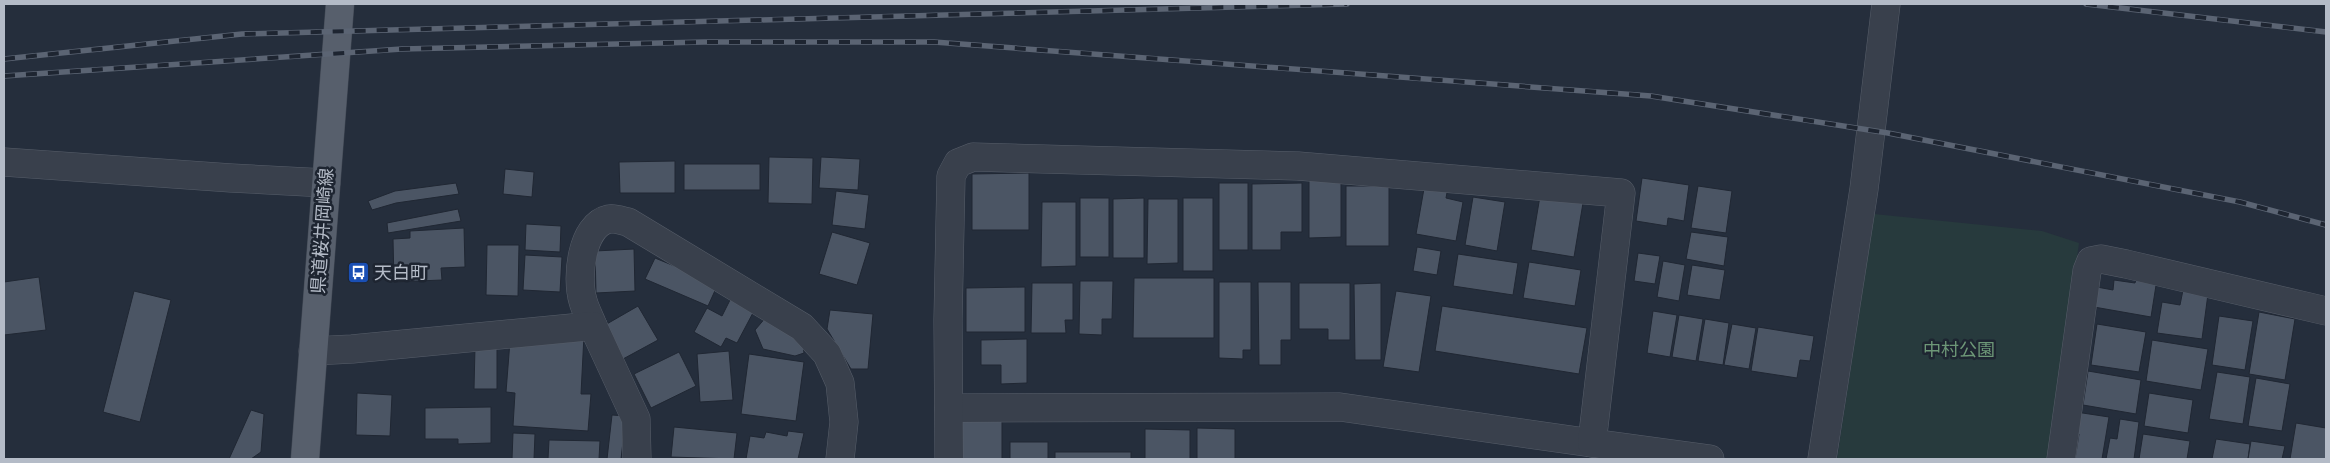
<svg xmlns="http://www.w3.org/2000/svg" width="2330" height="463" font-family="'PT Sans','Noto Sans JP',sans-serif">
  <rect width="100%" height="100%" fill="#252e3c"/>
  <!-- green -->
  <path fill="#273a3d" d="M1874,214L2042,231L2079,243L2048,459H1837Z"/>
  <!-- building -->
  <g fill="#4b5564" stroke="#202733">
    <path d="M769,157L813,158L812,204L768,203Z"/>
    <path d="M821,157L860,159L858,190L819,188Z"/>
    <path d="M675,161V193H620L619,162Z"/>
    <rect x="684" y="164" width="76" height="26"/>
    <path d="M505,169L534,172L532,197L503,194Z"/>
    <path d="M1029,173V230H972V174Z"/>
    <path d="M1642,178L1689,185L1684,221L1668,218L1667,226L1636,221Z"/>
    <path d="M1309,179H1341V237L1309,238Z"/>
    <path d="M456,183L459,194L396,203L372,210L368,201L395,191Z"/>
    <rect x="1219" y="183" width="29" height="67"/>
    <path d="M1302,183V232H1281V250H1252V184Z"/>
    <path d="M1425,183L1448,187L1446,198L1463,202L1456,241L1416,234Z"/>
    <rect x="1346" y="186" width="43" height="60"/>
    <path d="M1698,186L1732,191L1726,233L1691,228Z"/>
    <path d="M836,191L869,195L865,229L832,225Z"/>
    <path d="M1540,196L1583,203L1574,257L1531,250Z"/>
    <path d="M1473,197L1505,202L1497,251L1465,245Z"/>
    <rect x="1080" y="198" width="29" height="59"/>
    <path d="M1144,198V258H1113V199Z"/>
    <rect x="1183" y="198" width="30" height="73"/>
    <path d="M1148,199H1178V263L1147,264Z"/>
    <path d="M1042,202H1076V266L1041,267Z"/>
    <path d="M458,209L461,221L388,233L387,223Z"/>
    <path d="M526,224L561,226L560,252L525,250Z"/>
    <path d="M464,228L465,267L441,268L442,280L394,282L393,239L410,238V231Z"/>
    <path d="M832,232L870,243L857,285L819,274Z"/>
    <path d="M1691,232L1728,237L1724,266L1686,259Z"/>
    <path d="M487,245H519L518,296L486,295Z"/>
    <path d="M1417,247L1441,251L1437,275L1413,271Z"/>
    <path d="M634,249L635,291L596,293L595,251Z"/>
    <path d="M1638,253L1660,256L1655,284L1634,281Z"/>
    <path d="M1458,254L1518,263L1513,295L1453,286Z"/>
    <path d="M525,255L562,257L560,292L523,290Z"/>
    <path d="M655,258L718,284L708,306L645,279Z"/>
    <path d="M1663,261L1685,265L1679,301L1657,297Z"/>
    <path d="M1529,262L1581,270L1575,306L1523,298Z"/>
    <path d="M1692,265L1725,270L1720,300L1687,295Z"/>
    <path d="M2137,276L2157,279L2151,317L2094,307L2097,287L2113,290L2114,280L2135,283Z"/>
    <path d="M39,277L46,330L4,335V282Z"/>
    <path d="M1134,278H1214V338H1133Z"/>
    <path d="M1080,281H1113L1112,319H1102V335L1079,334Z"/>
    <path d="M1219,282H1251V350H1243V359L1219,358Z"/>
    <path d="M1258,282H1291V340H1281V365H1259Z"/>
    <path d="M1032,283H1073V320H1065L1066,333H1031Z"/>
    <path d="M1299,283H1350V340H1328V329H1299Z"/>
    <path d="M1381,283V360H1355L1354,284Z"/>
    <path d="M1025,287V332H966V288Z"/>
    <path d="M2183,290L2208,294L2202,339L2157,333L2162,302L2180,305Z"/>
    <path d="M134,291L171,300L140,422L103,412Z"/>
    <path d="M1396,291L1431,296L1419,372L1383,367Z"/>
    <path d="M732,296L755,309L737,343L726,338L721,347L694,332L707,308L722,316Z"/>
    <path d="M638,306L658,340L623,359L605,325Z"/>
    <path d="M1442,306L1587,328L1579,374L1435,351Z"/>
    <path d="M830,310L873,314L868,369H851L827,329Z"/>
    <path d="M1653,311L1677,315L1670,357L1647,353Z"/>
    <path d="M2259,312L2295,319L2285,380L2249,374Z"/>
    <path d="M1679,315L1703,319L1696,361L1672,357Z"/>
    <path d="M767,316L803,345L804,353L795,356L763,349L755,330Z"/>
    <path d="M2219,316L2253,321L2245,370L2212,365Z"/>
    <path d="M1705,319L1729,323L1723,365L1698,361Z"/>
    <path d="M1732,324L1756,328L1749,369L1724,365Z"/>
    <path d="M2097,324L2146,332L2139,372L2091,365Z"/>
    <path d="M1758,327L1814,336L1810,361L1800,360L1797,378L1751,371Z"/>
    <path d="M584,335L581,394H591L588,431L513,426L515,393L506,392L510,341Z"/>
    <path d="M1027,339V383L1001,384V365H981V340Z"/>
    <path d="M2152,340L2208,349L2201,390L2146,381Z"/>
    <path d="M475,347H497V389H474Z"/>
    <path d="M729,351L733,400L700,402L697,354Z"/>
    <path d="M679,352L696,386L651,408L634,374Z"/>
    <path d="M749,354L804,362L796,421L741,414Z"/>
    <path d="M2088,371L2141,380L2136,414L2083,405Z"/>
    <path d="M2217,372L2250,377L2243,424L2209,419Z"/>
    <path d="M2256,378L2290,384L2282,431L2248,426Z"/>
    <path d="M357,393L392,395L390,436L356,435Z"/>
    <path d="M2149,393L2193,400L2188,433L2144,426Z"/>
    <path d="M491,407V443L458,444V439H425V408Z"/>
    <path d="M251,410L264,414L261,452L251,459H229Z"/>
    <path d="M2076,412L2109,417L2102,459H2075L2079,434L2073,433Z"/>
    <path d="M612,415L626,416L621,459H607Z"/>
    <path d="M1002,419V459H962V420Z"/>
    <path d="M2120,419L2139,422L2134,459H2106L2110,438L2117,439Z"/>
    <path d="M2296,423L2326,428V459H2290Z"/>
    <path d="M674,427L737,433L734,459L671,457Z"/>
    <path d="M1197,428L1235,429V459H1197Z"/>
    <path d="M1145,429L1190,430V459H1145Z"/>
    <path d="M788,431L804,433L798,459H746L750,436L764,438L766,432L787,436Z"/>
    <path d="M513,433L535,434L534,459H512Z"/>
    <path d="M2143,434L2190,441L2187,459H2139Z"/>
    <path d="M2216,439L2250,444L2248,459H2212Z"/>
    <path d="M549,440L600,441L599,459H548Z"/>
    <path d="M2251,441L2285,446L2282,459H2248Z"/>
    <rect x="1010" y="442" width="38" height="17"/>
    <rect x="1055" y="452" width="76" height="7"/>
  </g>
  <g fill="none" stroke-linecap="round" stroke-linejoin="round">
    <defs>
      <g id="minor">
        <path d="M4,162L231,178L326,183"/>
        <path d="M593,326C590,318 585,309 583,301C576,278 581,225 609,219C615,218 623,221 628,222L802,327L827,354L840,383L844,422L840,459"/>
        <path d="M313,351L352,349L593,326L636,419L637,459"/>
        <path d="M949,408L1340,407L1592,443"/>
        <path d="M949,459L948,320L951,176L958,163L973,157L1298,166L1621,193L1592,443L1710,459"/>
        <path d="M1822,459L1864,189L1886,4"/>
        <path d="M2061,459L2087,271L2091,261L2101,259L2126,264L2326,311"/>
      </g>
      <path id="major" d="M305,459L340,4"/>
    </defs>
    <!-- minor casing -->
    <use href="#minor" stroke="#575e6a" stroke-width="29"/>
    <!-- major casing -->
    <use href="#major" stroke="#424955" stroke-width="29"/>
    <!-- minor -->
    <use href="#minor" stroke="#39404c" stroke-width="28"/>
    <!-- major -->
    <use href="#major" stroke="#575f6c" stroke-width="28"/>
    <defs>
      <g id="rail">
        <path d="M2086,4L2326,32"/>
        <path d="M4,59L242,34L1347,4"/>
        <path d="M4,76L402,49L704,42H934L1651,96L1888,133L2240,202L2326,225"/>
      </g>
    </defs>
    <!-- rail casing -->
    <use href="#rail" stroke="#5b6473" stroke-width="5.5"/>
    <!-- rail -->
    <use href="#rail" stroke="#1e2531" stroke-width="4" stroke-dasharray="11" stroke-linecap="butt"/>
  </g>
  <!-- icons -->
  <defs>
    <symbol id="bus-square" viewBox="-11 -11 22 22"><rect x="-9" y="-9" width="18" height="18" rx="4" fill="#1a4fb4" stroke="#1e2531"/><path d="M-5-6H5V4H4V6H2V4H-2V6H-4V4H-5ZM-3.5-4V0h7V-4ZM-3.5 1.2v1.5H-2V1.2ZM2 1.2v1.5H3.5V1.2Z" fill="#fff"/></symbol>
  </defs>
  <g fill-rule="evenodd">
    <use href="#bus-square" x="346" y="260" width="25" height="25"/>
  </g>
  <g text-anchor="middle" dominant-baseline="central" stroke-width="5" stroke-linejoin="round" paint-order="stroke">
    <!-- street labels -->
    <g font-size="18" fill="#b4bbc7" stroke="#1e2531">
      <text transform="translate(322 231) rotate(-86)">県道桜井岡崎線</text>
    </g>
    <!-- poi labels -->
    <g font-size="18" fill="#b4bbc7" stroke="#1e2531" text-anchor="start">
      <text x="374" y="272">天白町</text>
    </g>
    <!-- park labels -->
    <g font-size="18" fill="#6d9777" stroke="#1e2531">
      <text x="1959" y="349">中村公園</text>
    </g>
  </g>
  <!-- border -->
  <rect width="2330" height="463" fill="none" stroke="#b4bbc7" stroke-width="10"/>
</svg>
